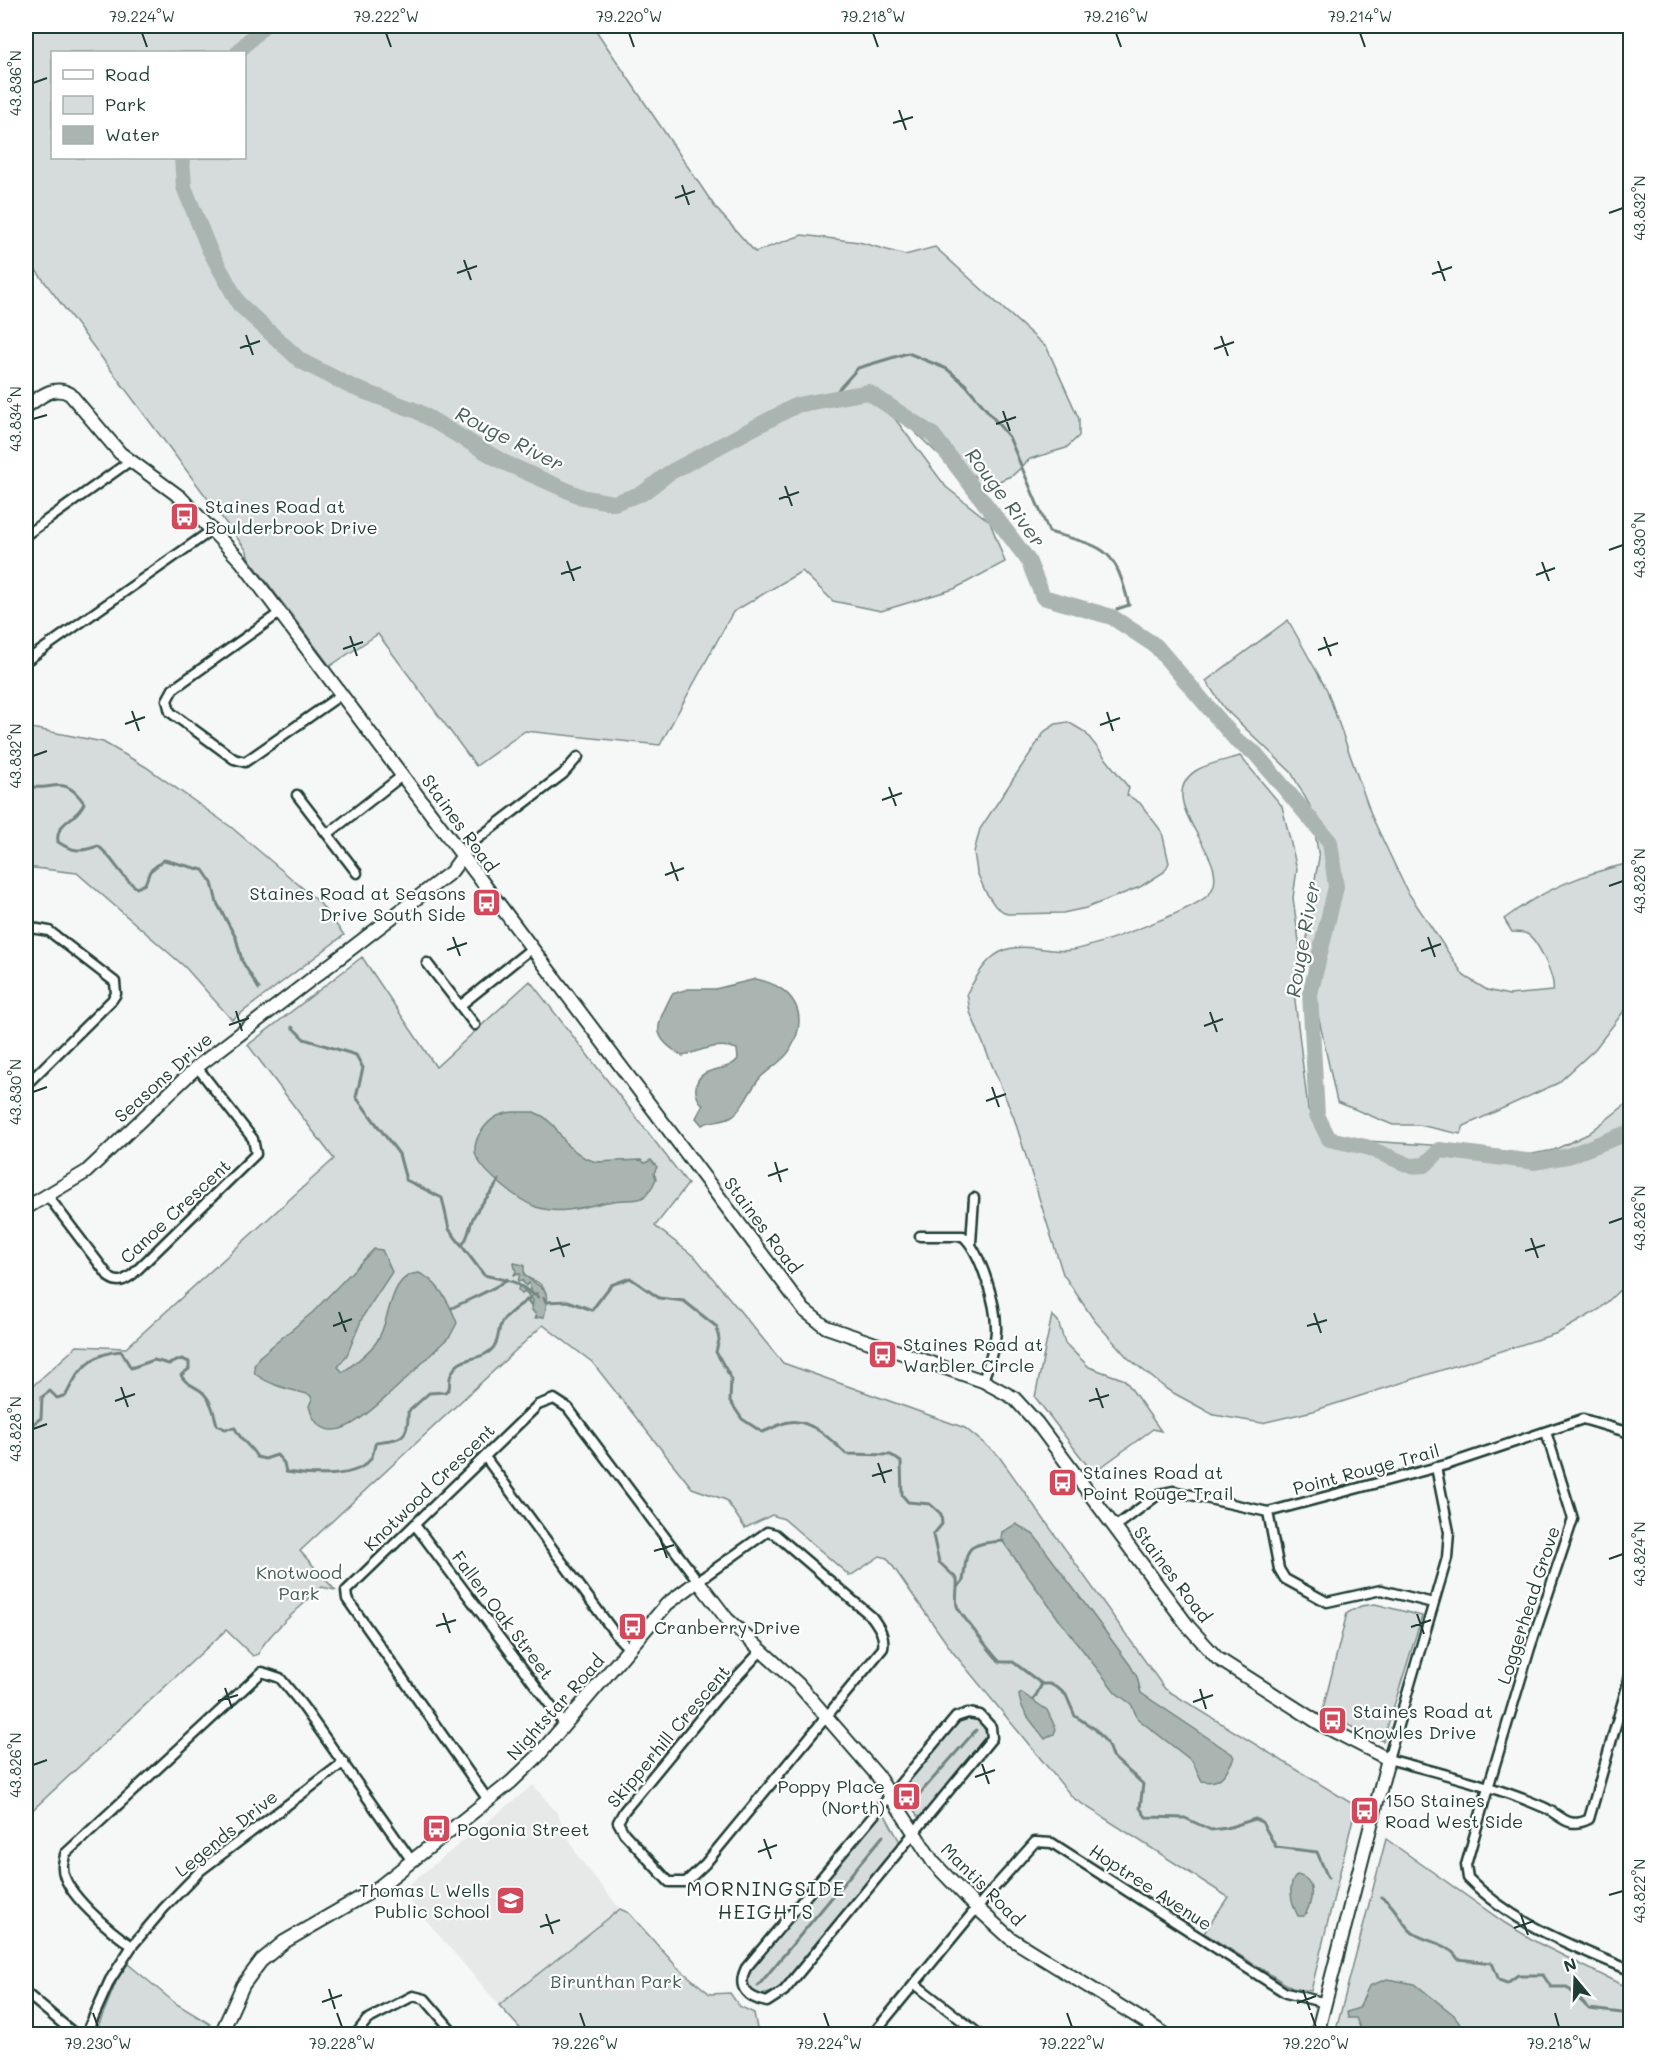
<svg xmlns="http://www.w3.org/2000/svg" width="1656" height="2060" font-family="Mali,sans-serif">
  <rect width="100%" height="100%" fill="#f6f7f7"/>
  <filter id="ink" filterUnits="userSpaceOnUse"><feTurbulence type="fractalNoise" baseFrequency=".0167" numOctaves="2"/><feDisplacementMap in="SourceGraphic" scale="12" xChannelSelector="R" yChannelSelector="G"/><feConvolveMatrix kernelMatrix="1 2 1 2 8 2 1 2 1" color-interpolation-filters="sRGB"/></filter>
  <g filter="url(#ink)">
    <!-- built -->
    <path fill="#e6e9e8" d="M533,1785L557,1813L577,1855L620,1909L499,2005L401,1891Z"/>
    <!-- green -->
    <g fill="#d6dcdb" stroke="#7a8c88" stroke-width="1.5" fill-rule="evenodd">
      <path d="M26,26H593L715,207L755,252L802,235L859,242L905,255L935,247L1047,348L1079,419V436L1066,448L1030,459L1013,475L990,485L941,457L881,400L946,487L990,522L1005,562L954,589L881,611L833,601L802,571L733,612L660,745L525,731L476,766L378,634L330,666L248,557L247,551L26,257ZM52,52H244V158H52Z"/>
      <path d="M1288,620L1327,690L1372,817L1407,891L1464,976L1487,990L1509,995L1553,991C1556,979 1538,940 1527,934C1523,932 1516,932 1512,932L1504,919C1544,889 1582,874 1630,863V1003L1595,1049L1558,1083L1464,1126L1460,1134L1419,1125H1393L1337,1102L1311,983L1306,926L1319,858L1311,808L1291,772L1224,708L1206,681Z"/>
      <path d="M1068,722L1085,732L1129,788L1127,795L1140,803L1162,832L1169,863L1164,872L1140,887L1086,908L1063,913L1007,914L995,906L985,891L977,872L974,852L980,829L1045,731L1056,724Z"/>
      <path d="M26,727L103,742L146,767L231,827L319,902L344,935L232,1020L185,967L77,873L26,867Z"/>
      <path d="M1240,756L1282,806L1297,869L1293,898L1301,956L1294,992L1308,1109L1313,1119L1325,1131L1350,1140L1447,1146L1515,1157L1554,1150L1588,1134L1630,1101V1280L1600,1309L1558,1333L1313,1411L1262,1423L1214,1415L1168,1390L1128,1358L1094,1320L1063,1274L1014,1118L970,1012L967,993C977,976 986,957 1005,950C1027,942 1052,954 1073,950C1096,946 1194,910 1208,895C1240,862 1147,801 1197,770C1209,763 1227,760 1240,756Z"/>
      <path d="M362,957L436,1067L530,981L688,1184L655,1226L696,1258L783,1363L965,1428L998,1455L1165,1689L1356,1806L1311,1991L1292,1988L1204,1933L1228,1897L1073,1798L952,1651L887,1558L880,1556L850,1576L784,1519L772,1515L745,1528L726,1500L692,1488L592,1362L543,1325L300,1551L335,1590L322,1587C310,1599 261,1639 259,1654L253,1656L226,1630L26,1816V1392L77,1346L126,1348L334,1159L248,1045ZM514,1263L522,1266L524,1275C529,1280 536,1280 540,1284C553,1296 544,1309 535,1318L537,1316L532,1310L533,1300L519,1285L533,1295L538,1293L529,1283L519,1281L520,1274L514,1275L516,1272Z"/>
      <path d="M1052,1315L1058,1321L1065,1343L1089,1367L1125,1380L1161,1431L1153,1429L1093,1473L1035,1397Z"/>
      <path d="M1375,1604L1422,1616L1383,1741L1338,1720L1323,1709L1347,1613L1361,1606Z"/>
      <path d="M973,1715L981,1720L987,1737L919,1819L902,1789L954,1725L961,1719Z"/>
      <path d="M881,1814L885,1815L900,1842L777,1991L757,1996L748,1987L747,1975Z"/>
      <path d="M1386,1839L1505,1923L1538,1943L1630,1989V2034H1335Z"/>
      <path d="M620,1909L629,1913L677,1967L710,1994L730,1993L739,2006L754,2013L758,2034H525L499,2005Z"/>
      <path d="M128,1964L175,2003L210,2024L205,2034H98L97,2029L117,1980Z"/>
    </g>
    <!-- water -->
    <g fill="#aab5b1" stroke="#72857f" stroke-width="1.5">
      <path d="M756,979C793,987 811,1013 790,1050C783,1062 769,1068 760,1078C751,1088 746,1103 736,1113C727,1122 713,1119 702,1125L696,1118L703,1105C698,1100 695,1094 696,1087C699,1064 727,1074 738,1059L737,1049C719,1042 701,1050 683,1056C648,1036 657,1025 672,994L688,989H715Z"/>
      <path d="M514,1112H534L544,1117L554,1126L568,1146L585,1158L596,1162L641,1160L645,1163L651,1160L657,1167L654,1173L656,1179C644,1206 638,1198 613,1201C587,1205 563,1216 536,1207C518,1200 486,1175 477,1158C472,1149 477,1136 483,1129C491,1118 500,1113 514,1112Z"/>
      <path d="M374,1249L382,1250L392,1272L363,1316L347,1355L338,1367L343,1372C354,1364 370,1352 377,1341C391,1321 388,1274 419,1273C438,1281 450,1304 457,1323L450,1336C426,1358 372,1416 346,1427C326,1436 313,1424 309,1406L312,1399L310,1395C290,1389 273,1387 255,1374L254,1366L259,1357L313,1312Z"/>
      <path d="M514,1263L524,1265V1275C543,1291 552,1285 544,1317L535,1318L537,1316L532,1310L533,1300L529,1298L528,1294L524,1291L522,1294L518,1290L519,1285L533,1295L538,1293H532L529,1283L526,1286L522,1280L518,1281L520,1274L514,1275L516,1272Z"/>
      <path d="M1016,1524L1034,1535L1130,1665L1137,1677L1141,1693L1232,1754L1234,1758C1226,1773 1221,1785 1202,1781L1192,1761L1138,1719L1131,1704L1116,1693L1060,1621L1001,1539L1002,1532Z"/>
      <path d="M1022,1693L1047,1710L1056,1729L1054,1734L1045,1739C1036,1727 1020,1711 1019,1695Z"/>
      <path d="M1297,1875C1318,1879 1312,1904 1304,1916H1298C1292,1904 1286,1885 1297,1875Z"/>
      <path d="M1387,1979L1415,1984L1454,2015L1468,2034H1363L1356,2018H1348L1347,2012L1359,2008L1369,1986Z"/>
    </g>
    <g fill="none" stroke-linecap="round" stroke-linejoin="round">
      <!-- stream -->
      <g stroke="#72857f" stroke-width="3">
        <path d="M838,390L858,368L908,353L947,369L966,385L1009,437L1049,532C1105,548 1114,545 1129,605L1117,609"/>
        <path d="M26,786C52,793 63,772 84,803C78,820 55,821 58,842C73,852 81,852 98,846C114,858 120,877 137,888L145,884L150,871L164,860L203,870L212,883L217,903L236,938L242,961L259,989"/>
        <path d="M292,1027L304,1039L356,1055L363,1068L356,1097L399,1154L406,1180L442,1198L449,1229L484,1275L514,1282L538,1297"/>
        <path d="M462,1245C469,1238 469,1227 473,1218C479,1204 492,1194 499,1180"/>
        <path d="M544,1298L546,1302L568,1301L592,1310L611,1285L630,1278L659,1298L684,1301L717,1327L719,1340L716,1352L731,1378L730,1401L742,1419L762,1432C770,1430 780,1423 789,1422C809,1418 833,1441 846,1454L891,1455L901,1462L902,1495L908,1502L930,1504L941,1514L942,1524L933,1535L939,1562L957,1579C958,1588 955,1598 957,1606C958,1611 994,1656 1000,1662H1013L1042,1684H1050L1059,1689L1066,1695L1075,1716L1095,1729L1107,1743L1112,1756L1143,1784L1140,1808L1146,1817L1185,1818L1211,1830L1227,1828L1255,1819L1262,1822L1276,1847L1317,1852L1328,1878"/>
        <path d="M527,1300L531,1305"/>
        <path d="M452,1308C461,1303 504,1285 507,1279"/>
        <path d="M26,1429L41,1418L42,1397L50,1391L57,1398L66,1395C78,1370 91,1353 121,1351L131,1368L154,1360L169,1364L182,1359L189,1362V1369L181,1375C185,1385 197,1386 204,1394C212,1402 214,1414 217,1425L225,1429L235,1428C240,1440 250,1445 257,1457L265,1459L277,1455L284,1463L286,1472C307,1475 361,1481 372,1456C374,1452 374,1447 376,1442C401,1439 409,1439 408,1412L429,1393L445,1392L449,1389C450,1385 449,1378 451,1375C458,1354 482,1362 493,1348C500,1340 497,1330 502,1322C508,1312 522,1304 531,1297"/>
        <path d="M958,1586L963,1581C968,1548 963,1544 1003,1541"/>
        <path d="M1034,1699L1042,1684"/>
        <path d="M915,1799L976,1730"/>
        <path d="M1381,1897C1396,1905 1400,1923 1413,1933C1430,1944 1447,1941 1458,1959L1492,1963L1499,1980L1507,1983L1518,1975H1543L1551,1987H1567L1589,2009L1630,2014"/>
        <path d="M758,1986L883,1836"/>
      </g>
      <!-- river -->
      <g stroke="#aab5b1" stroke-width="16">
        <path d="M238,52L263,26"/>
        <path d="M182,158L184,187L209,249L239,304L301,361L352,387L417,411L503,462L582,497L614,503L643,493L669,473L797,405L868,392L933,435L1028,560L1043,597L1112,617L1156,646L1237,741L1255,753L1330,842L1336,887L1310,994L1317,1115L1329,1139L1366,1147L1411,1166L1425,1165L1440,1150L1535,1162L1568,1156L1630,1132"/>
      </g>
      <defs>
        <g id="street">
          <path d="M26,535L130,461"/>
          <path d="M281,612L173,689L167,700L170,712L234,759L245,762L342,694"/>
          <path d="M26,661L212,530"/>
          <path d="M297,795L357,873"/>
          <path d="M329,833L403,775"/>
          <path d="M462,857L472,843L563,774L578,757"/>
          <path d="M26,927L49,931L115,982L116,994L112,1000L26,1085"/>
          <path d="M427,963L475,1025"/>
          <path d="M461,1005L532,948"/>
          <path d="M47,1195L110,1278C119,1284 125,1280 133,1274L256,1154L253,1139L197,1067"/>
          <path d="M920,1236H963C981,1252 997,1306 996,1331C995,1348 988,1365 983,1381"/>
          <path d="M971,1243L974,1198"/>
          <path d="M1546,1432L1573,1519L1530,1648L1488,1788L1466,1865L1468,1878C1513,1924 1572,1946 1630,1970"/>
          <path d="M485,1457L616,1635L629,1649"/>
          <path d="M1436,1467L1449,1532L1447,1558L1388,1759C1439,1773 1495,1786 1543,1807C1562,1815 1567,1830 1589,1819L1630,1676"/>
          <path d="M1268,1512L1279,1569L1285,1579L1327,1602L1381,1590L1433,1603"/>
          <path d="M415,1525L565,1725"/>
          <path d="M1115,1527L1159,1494L1173,1491L1268,1512L1449,1464L1583,1419L1630,1433"/>
          <path d="M968,1713L980,1715L991,1727L992,1738L784,1991L767,2002C748,1998 736,1988 746,1968L956,1717Z"/>
          <path d="M488,1800L347,1599L346,1591L538,1405L554,1399L568,1408L698,1581L767,1532L775,1534L872,1617C879,1627 885,1635 883,1648L705,1864L686,1882H669L624,1833L618,1822L624,1811L718,1697L760,1652"/>
          <path d="M132,1946C113,1933 63,1893 63,1868C62,1864 65,1859 65,1854L262,1672L280,1678L302,1705L412,1861"/>
          <path d="M915,1984L979,2034"/>
          <path d="M26,1993L75,2034"/>
          <path d="M86,2034L110,1980L132,1946L164,1908L201,1870L344,1762"/>
          <path d="M356,2034L367,2020L413,1996L425,1999L455,2034"/>
          <path d="M873,2034L985,1898L1035,1842L1052,1843L1286,1993L1326,2003"/>
        </g>
        <g id="secondary">
          <path d="M26,407C39,398 53,384 70,394L120,453L180,497L241,561L804,1310L826,1327L983,1381L1014,1398L1037,1423L1188,1626L1217,1658L1322,1725L1388,1759L1317,2034"/>
          <path d="M26,1208L86,1172L197,1067L451,872L462,857"/>
          <path d="M221,2034L243,1985L261,1961L284,1942L379,1887L511,1782L537,1757L667,1604L698,1581L727,1619L798,1684L877,1775L933,1862L977,1908L1010,1938L1165,2034"/>
        </g>
      </defs>
      <!-- street casing -->
      <use href="#street" stroke="#1f3d34" stroke-width="13"/>
      <!-- secondary casing -->
      <use href="#secondary" stroke="#1f3d34" stroke-width="16"/>
      <!-- street -->
      <use href="#street" stroke="#fff" stroke-width="8"/>
      <!-- secondary -->
      <use href="#secondary" stroke="#fff" stroke-width="12"/>
    </g>
  </g>
  <!-- ticks -->
  <path fill="none" stroke="#1f3d34" stroke-width="2" d="M142,33L147,47M386,33L391,47M629,33L634,47M873,33L878,47M1116,33L1121,47M1360,33L1365,47M33,83L47,78M899,110L906,130M893,123L913,117M682,185L689,205M675,198L695,191M1609,213L1623,208M464,260L471,280M1438,261L1445,281M457,273L477,266M1432,274L1452,267M246,335L253,355M1221,336L1228,356M240,348L260,341M1214,349L1234,342M1003,411L1010,431M33,419L47,415M996,424L1016,417M785,486L792,506M779,499L799,492M1609,550L1623,545M567,561L574,581M1542,562L1549,581M561,574L581,567M1536,575L1555,568M350,636L357,656M1324,637L1331,656M343,649L363,642M1318,650L1338,643M132,711L139,731M1107,712L1113,731M125,724L145,717M1100,725L1120,718M33,756L47,751M889,787L896,806M882,800L902,793M671,862L678,881M665,875L684,868M1609,886L1623,881M453,937L460,956M1428,937L1435,957M447,950L467,943M1421,951L1441,944M236,1011L242,1031M1210,1012L1217,1032M229,1025L249,1018M1204,1026L1223,1019M992,1087L999,1107M33,1092L47,1087M986,1101L1006,1094M775,1162L781,1182M768,1176L788,1169M1609,1223L1623,1218M557,1237L564,1257M1531,1238L1538,1258M550,1251L570,1244M1525,1251L1545,1245M339,1312L346,1332M1314,1313L1321,1333M333,1326L352,1319M1307,1326L1327,1320M121,1387L128,1407M1096,1388L1103,1408M115,1401L135,1394M1089,1401L1109,1395M33,1429L47,1424M878,1463L885,1483M872,1476L892,1470M660,1538L667,1558M654,1551L674,1545M1609,1559L1623,1554M443,1613L450,1633M1417,1614L1424,1634M436,1626L456,1620M1411,1627L1431,1620M225,1688L232,1708M1200,1689L1206,1709M218,1701L238,1695M1193,1702L1213,1695M982,1764L989,1784M33,1765L47,1760M975,1777L995,1770M764,1839L771,1859M758,1852L777,1845M1609,1895L1623,1891M546,1914L553,1934M1521,1915L1528,1935M540,1927L560,1920M1514,1928L1534,1921M329,1989L335,2009M1303,1990L1310,2010M322,2002L342,1995M1297,2003L1316,1996M93,2013L98,2027M337,2013L342,2027M580,2013L585,2027M824,2013L829,2027M1067,2013L1072,2027M1311,2013L1316,2027M1555,2013L1559,2027"/>
  <!-- icons -->
  <defs>
    <symbol id="bus-square" viewBox="-11 -11 22 22"><rect x="-9" y="-9" width="18" height="18" rx="4" fill="#d1495b" stroke="#fff"/><path d="M-5-6H5V4H4V6H2V4H-2V6H-4V4H-5ZM-3.5-4V0h7V-4ZM-3.5 1.2v1.5H-2V1.2ZM2 1.2v1.5H3.5V1.2Z" fill="#fff"/></symbol>
    <symbol id="school-square" viewBox="-11 -11 22 22"><rect x="-9" y="-9" width="18" height="18" rx="4" fill="#d1495b" stroke="#fff"/><path d="M0-5L7-2L0 1L-7-2ZM-4 1L0 2.5L4 1V4Q0 6-4 4Z" fill="#fff"/></symbol>
  </defs>
  <g fill-rule="evenodd">
    <use href="#bus-square" x="168" y="500" width="33" height="33"/>
    <use href="#bus-square" x="470" y="886" width="33" height="33"/>
    <use href="#bus-square" x="866" y="1338" width="33" height="33"/>
    <use href="#bus-square" x="1046" y="1466" width="33" height="33"/>
    <use href="#bus-square" x="616" y="1610" width="33" height="33"/>
    <use href="#bus-square" x="1316" y="1704" width="33" height="33"/>
    <use href="#bus-square" x="890" y="1780" width="33" height="33"/>
    <use href="#bus-square" x="1348" y="1794" width="33" height="33"/>
    <use href="#bus-square" x="420" y="1812" width="33" height="33"/>
    <use href="#school-square" x="494" y="1884" width="33" height="33"/>
  </g>
  <g text-anchor="middle" dominant-baseline="central" stroke-width="4.5" stroke-linejoin="round" paint-order="stroke">
    <!-- poi labels -->
    <g font-size="18" fill="#1f3d34" stroke="#fff" text-anchor="start">
      <text x="205" y="506">Staines Road at<tspan x="205" dy="21">Boulderbrook Drive</tspan></text>
      <text x="466" y="893" text-anchor="end">Staines Road at Seasons<tspan x="466" dy="21">Drive South Side</tspan></text>
      <text x="903" y="1344">Staines Road at<tspan x="903" dy="21">Warbler Circle</tspan></text>
      <text x="1083" y="1472">Staines Road at<tspan x="1083" dy="21">Point Rouge Trail</tspan></text>
      <text x="654" y="1627">Cranberry Drive</text>
      <text x="1353" y="1711">Staines Road at<tspan x="1353" dy="21">Knowles Drive</tspan></text>
      <text x="885" y="1786" text-anchor="end">Poppy Place<tspan x="885" dy="21">(North)</tspan></text>
      <text x="1385" y="1800">150 Staines<tspan x="1385" dy="21">Road West Side</tspan></text>
      <text x="457" y="1829">Pogonia Street</text>
      <text x="490" y="1890" text-anchor="end">Thomas L Wells<tspan x="490" dy="21">Public School</tspan></text>
    </g>
    <!-- street labels -->
    <g font-size="18" fill="#1f3d34" stroke="#fff">
      <text transform="translate(460 823) rotate(54)">Staines Road</text>
      <text transform="translate(163 1077) rotate(-42)">Seasons Drive</text>
      <text transform="translate(175 1211) rotate(-43)">Canoe Crescent</text>
      <text transform="translate(763 1225) rotate(53)">Staines Road</text>
      <text transform="translate(1366 1469) rotate(-15)">Point Rouge Trail</text>
      <text transform="translate(429 1487) rotate(-44)">Knotwood Crescent</text>
      <text transform="translate(1173 1574) rotate(53)">Staines Road</text>
      <text transform="translate(1528 1605) rotate(-72)">Loggerhead Grove</text>
      <text transform="translate(503 1615) rotate(53)">Fallen Oak Street</text>
      <text transform="translate(555 1707) rotate(-48)">Nightstar Road</text>
      <text transform="translate(668 1736) rotate(-50)">Skipperhill Crescent</text>
      <text transform="translate(226 1833) rotate(-39)">Legends Drive</text>
      <text transform="translate(983 1884) rotate(45)">Mantis Road</text>
      <text transform="translate(1151 1887) rotate(33)">Hoptree Avenue</text>
    </g>
    <!-- park labels -->
    <g font-size="18" fill="#445d55" stroke="#fff">
      <text x="299" y="1572">Knotwood<tspan x="299" dy="21">Park</tspan></text>
      <text x="616" y="1981">Birunthan Park</text>
    </g>
    <!-- water labels -->
    <g font-size="20" font-style="italic" fill="#49615a" stroke="#fff">
      <text transform="translate(510 438) rotate(27)">Rouge River</text>
      <text transform="translate(1006 497) rotate(53)">Rouge River</text>
      <text transform="translate(1302 939) rotate(-80)">Rouge River</text>
    </g>
    <!-- neighbourhood labels -->
    <g font-size="20" letter-spacing="1.5" fill="#1f3d34" stroke="#fff">
      <text x="766" y="1888">MORNINGSIDE<tspan x="766" dy="23">HEIGHTS</tspan></text>
    </g>
  </g>
  <!-- margin -->
  <rect width="1656" height="2060" fill="none" stroke="#fff" stroke-width="66"/>
  <!-- legend -->
  <rect x="51" y="51" width="195" height="108" fill="#ffffff" stroke="#a5b1ae" stroke-width="1.5"/>
  <rect x="63" y="70" width="30" height="9" fill="#ffffff" stroke="#a5b1ae" stroke-width="1.5"/>
  <text x="105" y="81" font-size="18" fill="#1f3d34">Road</text>
  <rect x="63" y="96" width="30" height="18" fill="#d6dcdb" stroke="#a5b1ae" stroke-width="1.5"/>
  <text x="105" y="111" font-size="18" fill="#1f3d34">Park</text>
  <rect x="63" y="126" width="30" height="18" fill="#aab5b1" stroke="#a5b1ae" stroke-width="1.5"/>
  <text x="105" y="141" font-size="18" fill="#1f3d34">Water</text>
  <!-- north arrow -->
  <g transform="translate(1575 1979) rotate(341)" stroke="#ffffff" stroke-width="4.5" paint-order="stroke">
  <path d="M0-4.5L10 22L0 15L-10 22Z" fill="#1f3d34"/>
  <text y="-9" font-size="16" font-weight="bold" text-anchor="middle" fill="#1f3d34">N</text>
  </g>
  <rect x="33" y="33" width="1590" height="1994" fill="none" stroke="#1f3d34" stroke-width="2"/>
  <g font-size="15" text-anchor="middle" fill="#1f3d34">
    <text x="142" y="22">79.224°W</text>
    <text x="386" y="22">79.222°W</text>
    <text x="629" y="22">79.220°W</text>
    <text x="873" y="22">79.218°W</text>
    <text x="1116" y="22">79.216°W</text>
    <text x="1360" y="22">79.214°W</text>
    <text transform="translate(16 83) rotate(-90)" y="5">43.836°N</text>
    <text transform="translate(1640 208) rotate(-90)" y="5">43.832°N</text>
    <text transform="translate(16 419) rotate(-90)" y="5">43.834°N</text>
    <text transform="translate(1640 545) rotate(-90)" y="5">43.830°N</text>
    <text transform="translate(16 756) rotate(-90)" y="5">43.832°N</text>
    <text transform="translate(1640 881) rotate(-90)" y="5">43.828°N</text>
    <text transform="translate(16 1092) rotate(-90)" y="5">43.830°N</text>
    <text transform="translate(1640 1218) rotate(-90)" y="5">43.826°N</text>
    <text transform="translate(16 1429) rotate(-90)" y="5">43.828°N</text>
    <text transform="translate(1640 1554) rotate(-90)" y="5">43.824°N</text>
    <text transform="translate(16 1765) rotate(-90)" y="5">43.826°N</text>
    <text transform="translate(1640 1891) rotate(-90)" y="5">43.822°N</text>
    <text x="98" y="2049">79.230°W</text>
    <text x="342" y="2049">79.228°W</text>
    <text x="585" y="2049">79.226°W</text>
    <text x="829" y="2049">79.224°W</text>
    <text x="1072" y="2049">79.222°W</text>
    <text x="1316" y="2049">79.220°W</text>
    <text x="1559" y="2049">79.218°W</text>
  </g>
</svg>
